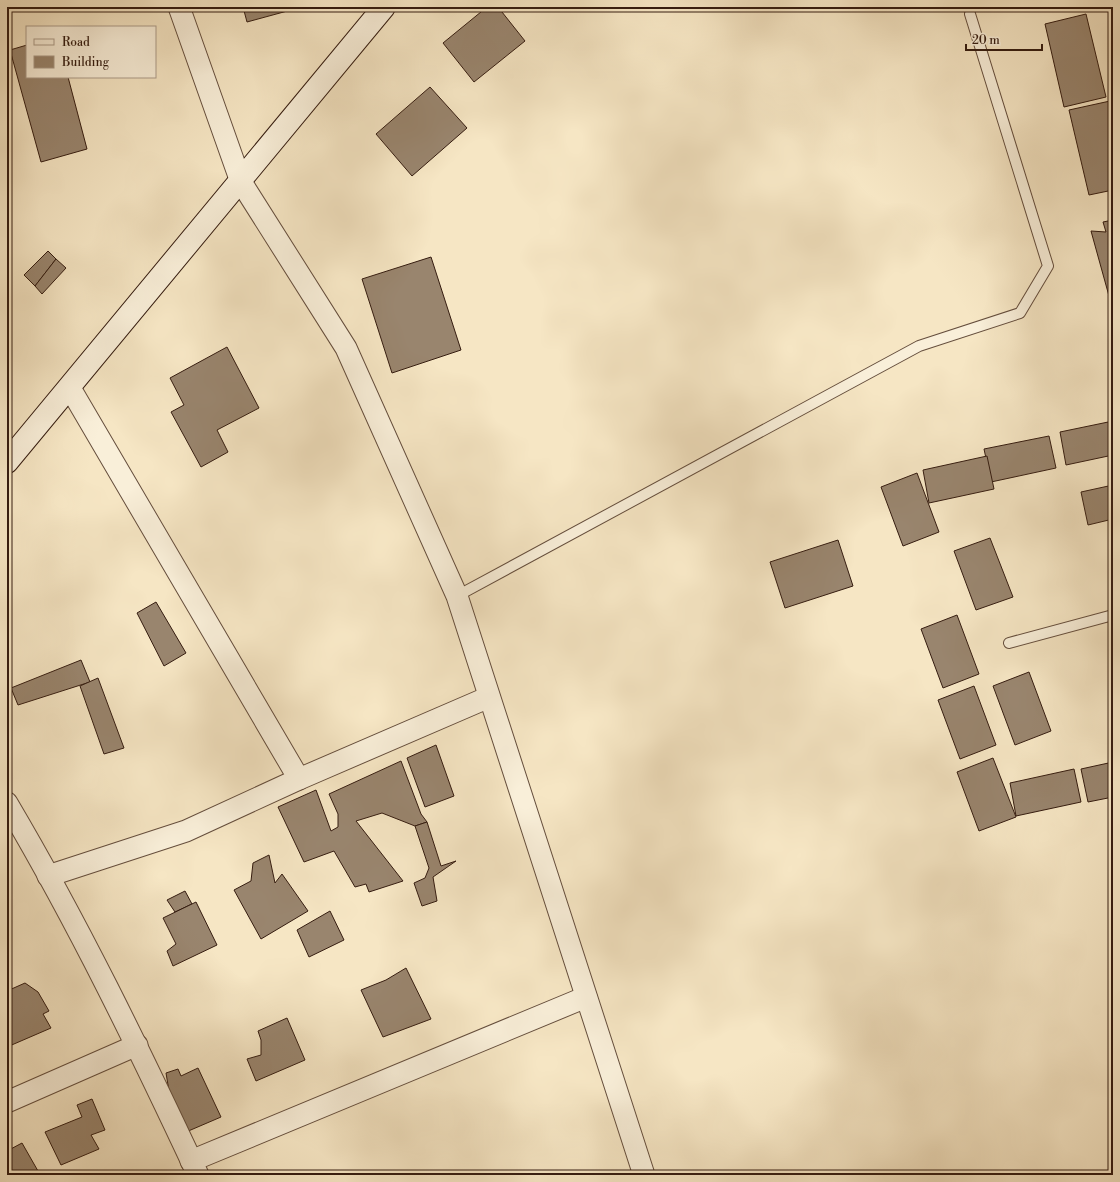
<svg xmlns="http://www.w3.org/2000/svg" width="1120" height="1182" font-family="'Libre Bodoni',serif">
  <rect width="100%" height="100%" fill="#f6e6c4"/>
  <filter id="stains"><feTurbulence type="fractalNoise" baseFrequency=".005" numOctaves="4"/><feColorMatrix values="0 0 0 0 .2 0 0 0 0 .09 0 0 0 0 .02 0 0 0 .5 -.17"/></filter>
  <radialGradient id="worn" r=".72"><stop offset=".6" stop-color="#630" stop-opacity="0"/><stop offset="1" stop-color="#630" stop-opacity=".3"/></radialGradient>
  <!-- building -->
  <g fill="#99856e" stroke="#351c10">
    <path d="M243,7H302L247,22Z"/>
    <path d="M487,7H498L525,41L474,82L443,43Z"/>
    <path d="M1086,14L1106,97L1064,107L1045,24Z"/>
    <path d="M27,45V77H68L87,149L41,162L10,50Z"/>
    <path d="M430,87L467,128L412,176L376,134Z"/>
    <path d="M1110,101L1113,114V190L1089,195L1069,110Z"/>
    <path d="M1113,220V295L1109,296L1091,231L1106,232L1103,222Z"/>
    <path d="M48,251L56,259L35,286L24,275Z"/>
    <path d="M431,257L461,350L392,373L362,279Z"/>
    <path d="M56,259L66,268L42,294L35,286Z"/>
    <path d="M227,347L259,408L217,430L228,452L201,467L171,412L184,405L170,378Z"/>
    <path d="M1113,421V455L1066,465L1060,432Z"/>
    <path d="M1049,436L1056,468L991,482L984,449Z"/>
    <path d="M987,456L994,489L929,503L923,470Z"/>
    <path d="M917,473L939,532L903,546L881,487Z"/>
    <path d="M1113,485V519L1088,525L1081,492Z"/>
    <path d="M990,538L1013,597L976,610L954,551Z"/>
    <path d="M838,540L853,586L785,608L770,562Z"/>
    <path d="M156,602L186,653L164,666L137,613Z"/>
    <path d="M957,615L979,674L943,688L921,629Z"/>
    <path d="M81,660L90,682L18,705L11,688Z"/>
    <path d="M1029,672L1051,731L1015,745L993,686Z"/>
    <path d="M98,678L124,748L104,754L80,686Z"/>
    <path d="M974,686L996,745L960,759L938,700Z"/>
    <path d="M436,745L454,796L425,807L407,758Z"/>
    <path d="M993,758L1016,817L979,831L957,772Z"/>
    <path d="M401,761L421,814L427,822L415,826L382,813L356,821L403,881L369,892L366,884L355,887L334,851L304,862L278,807L316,790L331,831L338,827V814L329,794Z"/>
    <path d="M1113,762V797L1088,802L1081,769Z"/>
    <path d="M1074,769L1081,802L1016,816L1010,783Z"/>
    <path d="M427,822L441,866L456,861L433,877L437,901L422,906L414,883L425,878L429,868L415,826Z"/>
    <path d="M269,855L275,883L282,874L308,911L261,939L234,890L251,881L253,863Z"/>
    <path d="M185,891L192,904L175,912L167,900Z"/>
    <path d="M196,902L217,945L173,966L167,951L176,944L163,918Z"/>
    <path d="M330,911L344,940L309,957L297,930Z"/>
    <path d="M406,968L431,1019L383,1037L361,990L386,980Z"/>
    <path d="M25,983L38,992L49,1011L43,1014L51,1028L7,1047V991Z"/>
    <path d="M287,1018L305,1060L256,1081L247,1059L261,1055V1040L258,1031Z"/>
    <path d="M198,1068L221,1117L186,1132L172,1109L166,1073L178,1069L181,1076Z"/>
    <path d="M92,1099L105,1130L91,1135L99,1149L61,1165L45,1132L82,1117L77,1105Z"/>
    <path d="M22,1143L38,1171V1175H7V1151Z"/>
  </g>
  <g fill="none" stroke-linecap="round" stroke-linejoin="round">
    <defs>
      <g id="lane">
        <path d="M457,596L919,346L1020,313L1048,266L970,14"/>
        <path d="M1009,643L1113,615"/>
      </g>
      <g id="street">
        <path d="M179,7L241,182L346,348L457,596L644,1175"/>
        <path d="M70,388L299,779"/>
        <path d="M7,803C78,923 139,1049 198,1175"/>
        <path d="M48,876L186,831L299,779L489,697"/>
        <path d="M7,1102L137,1045"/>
        <path d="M191,1161L586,997"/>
      </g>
      <path id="secondary" d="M7,462L384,7"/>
    </defs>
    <!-- lane casing -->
    <use href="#lane" stroke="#654e3d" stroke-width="12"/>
    <!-- street casing -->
    <use href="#street" stroke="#654e3d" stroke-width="23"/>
    <!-- secondary casing -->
    <use href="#secondary" stroke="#351c10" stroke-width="24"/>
    <!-- lane -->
    <use href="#lane" stroke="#f9efd9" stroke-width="10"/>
    <!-- street -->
    <use href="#street" stroke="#f9efd9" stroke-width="21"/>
    <!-- secondary -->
    <use href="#secondary" stroke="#f9efd9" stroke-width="22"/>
  </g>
  <!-- margin -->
  <rect width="1120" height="1182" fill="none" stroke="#f6e6c4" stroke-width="24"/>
  <rect x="8" y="8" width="1104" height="1166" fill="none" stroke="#351c10" stroke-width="2"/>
  <rect x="12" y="12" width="1096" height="1158" fill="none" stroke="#351c10"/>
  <!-- legend -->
  <rect x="26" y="26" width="130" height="52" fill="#f9efd9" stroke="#ab9b89"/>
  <rect x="34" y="39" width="20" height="6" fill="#f9efd9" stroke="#ab9b89"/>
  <text x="62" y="46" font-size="12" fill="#351c10">Road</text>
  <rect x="34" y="56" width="20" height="12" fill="#99856e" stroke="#ab9b89"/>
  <text x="62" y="66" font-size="12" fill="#351c10">Building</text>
  <!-- scale -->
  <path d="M966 44v6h76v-6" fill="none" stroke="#351c10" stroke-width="2"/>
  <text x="972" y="44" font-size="12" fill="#351c10" stroke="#f9efd9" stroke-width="3" paint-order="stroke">20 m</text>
  <rect width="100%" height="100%" filter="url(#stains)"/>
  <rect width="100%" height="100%" fill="url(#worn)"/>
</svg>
